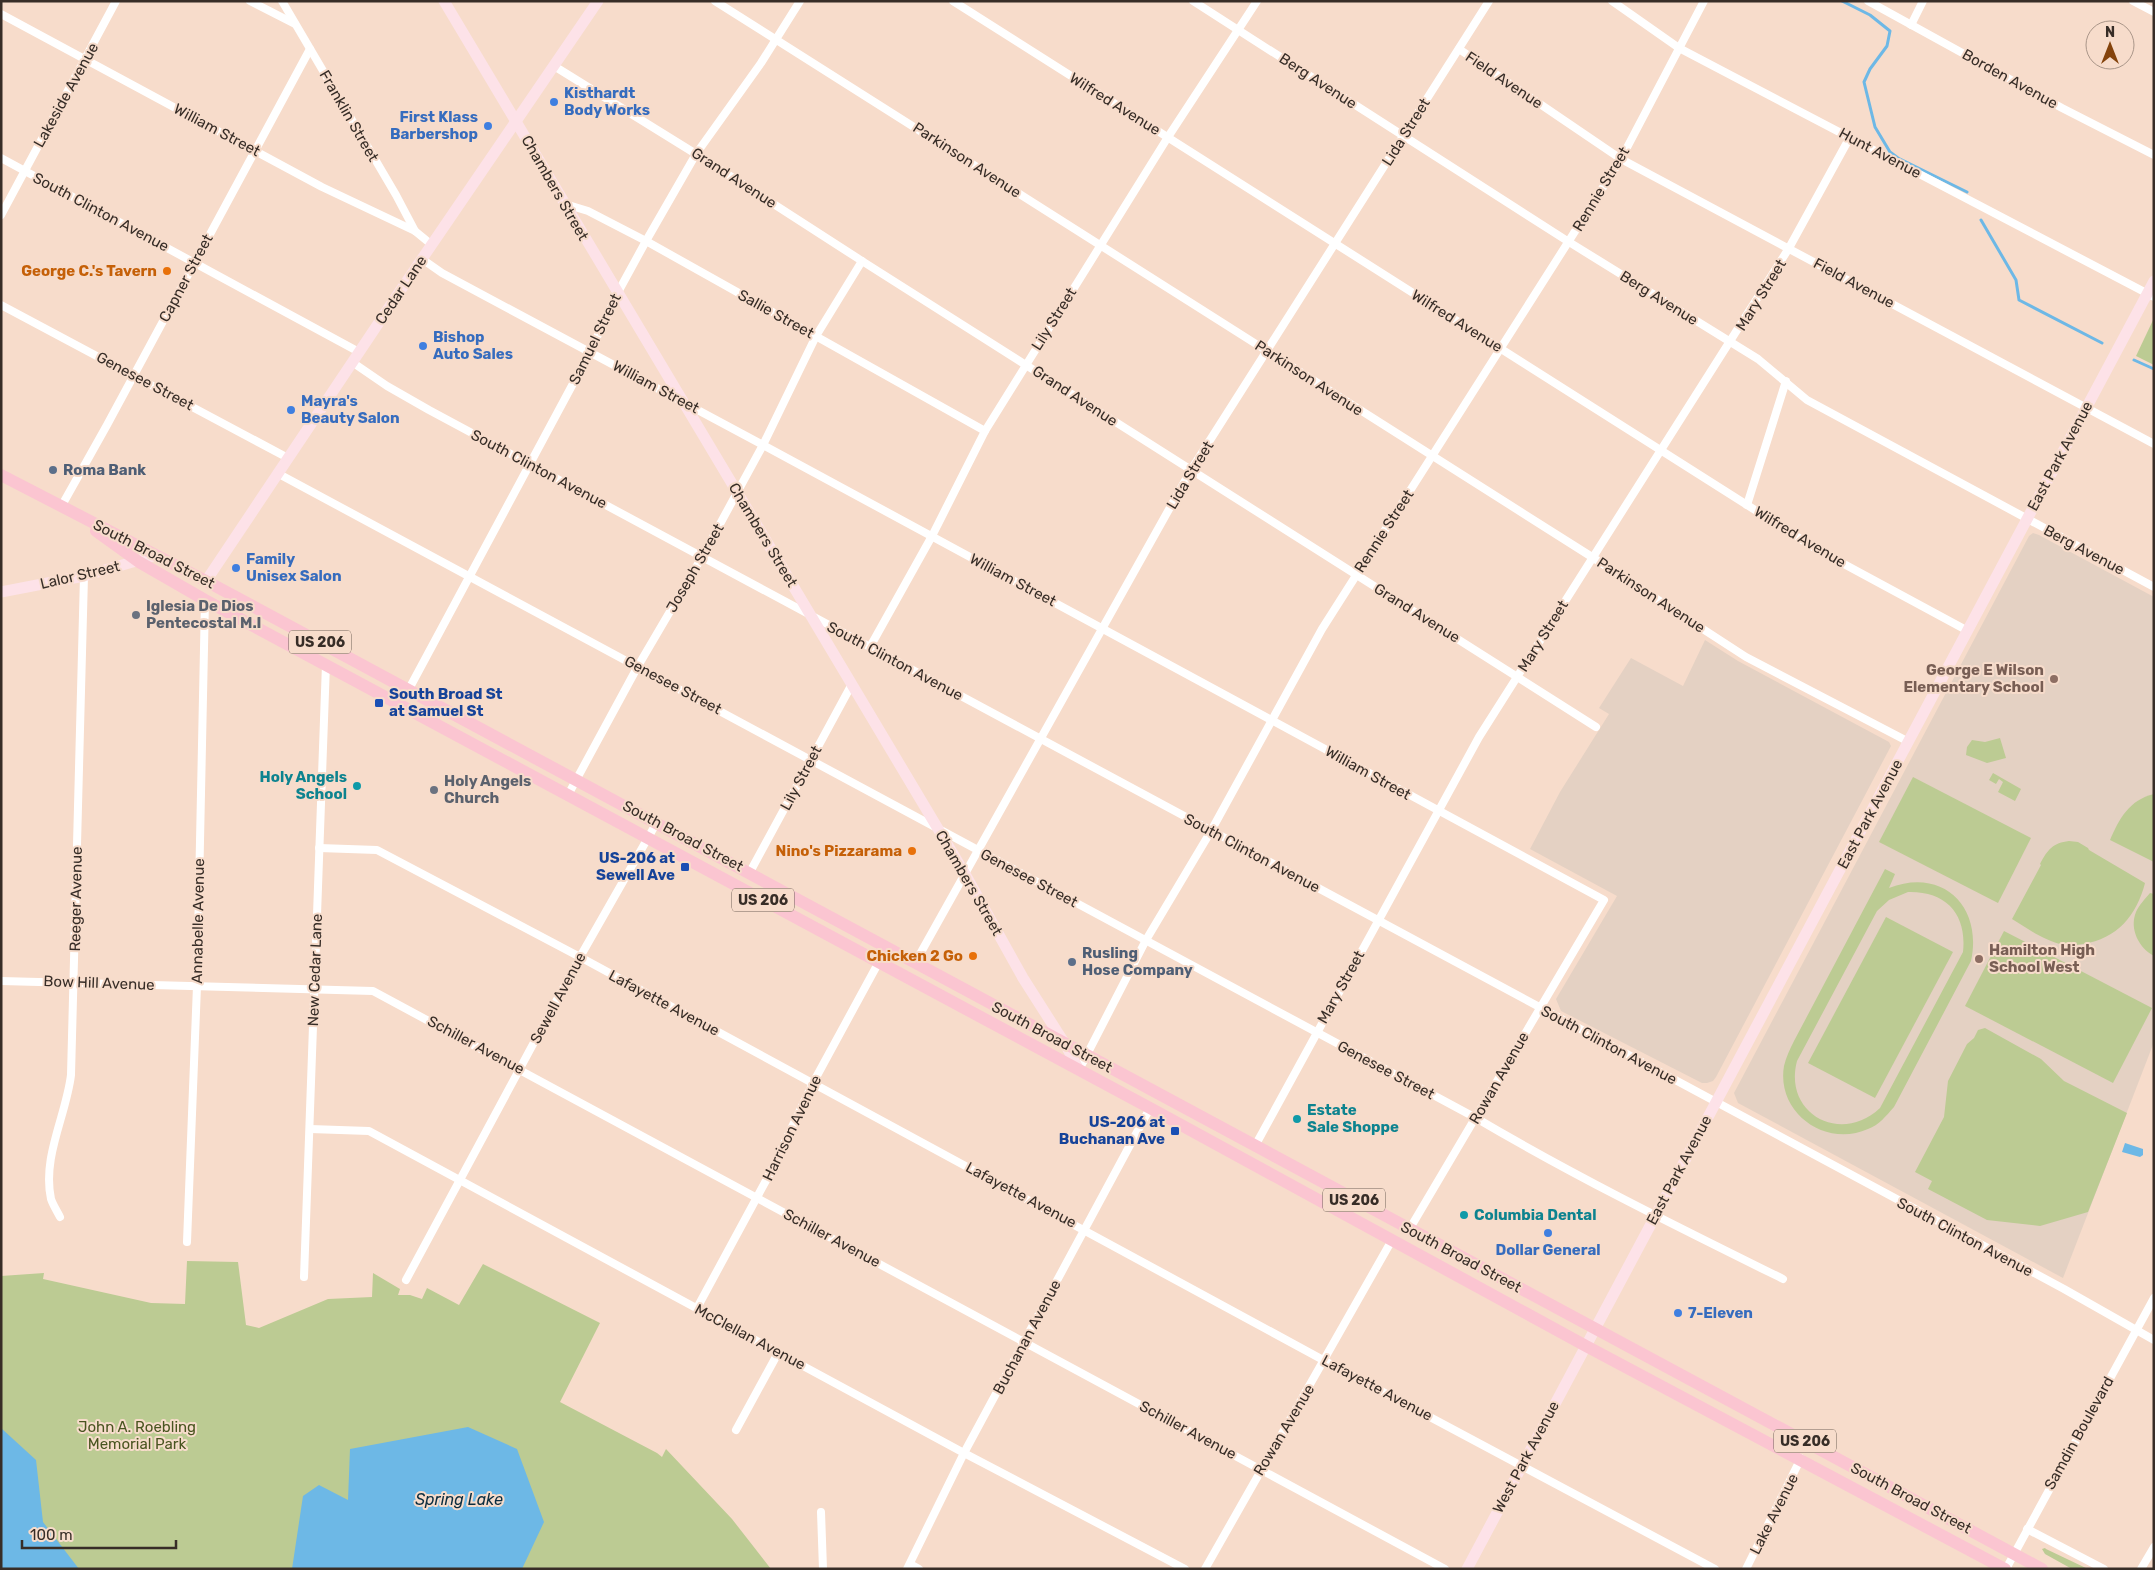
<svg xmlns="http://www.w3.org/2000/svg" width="2155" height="1570" font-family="Rubik,sans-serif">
  <rect width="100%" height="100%" fill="#f7dccb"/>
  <!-- education -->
  <g fill="#e4d1c3">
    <path d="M2033,533L2039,535L2154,597V1042L2063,1278L1738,1103L1734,1093L2029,536Z"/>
    <path d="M1705,640L1738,661L1889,742L1891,746L1716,1077L1713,1081L1707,1083H1702L1561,1011L1556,999L1617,896L1530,849L1560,792L1609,714L1599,708L1631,658L1683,686Z"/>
  </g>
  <!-- green -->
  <g fill="#bccb93" fill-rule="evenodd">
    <path d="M2154,318V365L2136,356Z"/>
    <path d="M2000,738L2006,758L1987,763L1966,755L1967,747L1972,740L1985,742Z"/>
    <path d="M1993,773L2021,789L2015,801L1998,792L2003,782L1999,779L1996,784L1989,780Z"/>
    <path d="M1913,777L2031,838L1998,903L1879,842Z"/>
    <path d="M2154,794V862L2110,840C2119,819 2129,800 2154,794Z"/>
    <path d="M2069,841L2078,842L2088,848L2089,850L2145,883C2137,915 2117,939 2083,944C2077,945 2070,946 2064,945C2045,941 2028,929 2012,919L2041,865L2040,864C2048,849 2053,843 2069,841Z"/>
    <path d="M1885,869L1895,874L1889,888C1942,867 1983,906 1971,961L1894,1107C1886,1116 1879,1125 1868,1129C1826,1148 1776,1113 1784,1066C1786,1057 1790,1049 1794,1041ZM1908,892C1947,891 1967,915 1963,952L1880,1108C1841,1145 1783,1114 1797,1061L1877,911L1889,900Z"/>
    <path d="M2150,893L2154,894V956C2139,948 2129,929 2136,912C2139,905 2145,899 2150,893Z"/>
    <path d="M1886,917L1953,952L1875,1098L1808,1063Z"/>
    <path d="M2004,931L2152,1008L2113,1083L1965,1006Z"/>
    <path d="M1985,1028L2041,1059L2064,1081L2127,1113L2088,1212L2040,1226L1987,1220L1928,1189L1932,1181L1915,1172L1944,1117L1948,1081L1967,1044L1974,1038L1978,1030Z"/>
    <path d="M187,1261L238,1262L246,1325L259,1328L328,1299L372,1297L373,1273L400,1289L398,1295H410L422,1299L427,1288L459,1305L483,1264L600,1323L560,1402L657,1453L662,1457L666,1449L732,1519L771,1569H1V1276L44,1273L43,1279L151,1303L185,1304Z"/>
    <path d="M2045,1548L2046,1549L2088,1569H2072L2045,1554L2042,1549Z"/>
  </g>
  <!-- water -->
  <g fill="#6db8e6">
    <path d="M2125,1143L2143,1149V1155L2140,1157L2122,1152Z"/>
    <path d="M468,1427L517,1449L544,1522L522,1569H292L303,1496L319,1485L348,1500L350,1449Z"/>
    <path d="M1,1428L36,1460L43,1522L79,1569H1Z"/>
  </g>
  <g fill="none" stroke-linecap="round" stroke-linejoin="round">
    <!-- stream -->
    <g stroke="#6db8e6" stroke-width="3">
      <path d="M1842,1L1870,15L1890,31L1887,46L1870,69L1864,82L1875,127L1890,152L1898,158L1967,192"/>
      <path d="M1981,220L2016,280L2019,300L2102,343"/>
      <path d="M2134,360L2154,369"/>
    </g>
    <!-- street -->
    <g stroke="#fff" stroke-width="8">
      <path d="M250,1L295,24"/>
      <path d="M282,1L396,195L415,231"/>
      <path d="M715,1L1592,557L1746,657L1909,742"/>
      <path d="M953,1L1818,550L1968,631"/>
      <path d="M1193,1L1569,242L1758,359L1807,400L2154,587"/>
      <path d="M1612,1L1679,48L2154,297"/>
      <path d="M1868,1L2062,108L2154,155"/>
      <path d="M2133,1L2154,12"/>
      <path d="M1,14L322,187L415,231L432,245"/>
      <path d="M1911,25L1923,1"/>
      <path d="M1459,49L1621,159L2154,444"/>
      <path d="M554,66L696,154L862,261L1596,727"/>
      <path d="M1,158L359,352"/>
      <path d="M565,204L588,211L646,241L985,431"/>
      <path d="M1,215L116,1"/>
      <path d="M422,259L442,273L763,445L1604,900L1409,1230"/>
      <path d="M1,305L288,458"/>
      <path d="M352,362L387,386L429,410L2064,1289L2154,1340"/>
      <path d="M277,473L1476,1118C1576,1177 1680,1228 1783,1279"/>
      <path d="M1747,505L1786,381"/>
      <path d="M61,507L107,425L310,49"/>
      <path d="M870,647L932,536L985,431L1168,137L1257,1"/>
      <path d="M409,689L590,352L617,294L646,241L696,154L761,63L800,1"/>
      <path d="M568,795L638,666L702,557L763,445L816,336L862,261"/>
      <path d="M319,848L377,850L580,957L1325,1361L1715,1569"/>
      <path d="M750,872L852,684"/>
      <path d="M915,963L1191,470L1489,1"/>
      <path d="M1,981L373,991L1445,1569"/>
      <path d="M1079,1070L1146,940L1211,831L1322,629L1621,159L1704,1"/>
      <path d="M310,1129L369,1131L964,1453L1185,1569"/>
      <path d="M1255,1146L1479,737L1789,248L1850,137"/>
      <path d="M60,1217C57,1211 53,1205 51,1199C42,1157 66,1116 71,1075L84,576"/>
      <path d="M187,1242L197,986L205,600"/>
      <path d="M304,1277L326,664"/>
      <path d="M406,1280L580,957L657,822"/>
      <path d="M697,1308L769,1175L813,1083L887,947"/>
      <path d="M736,1430L778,1353"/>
      <path d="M821,1512L823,1569"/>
      <path d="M2027,1529L2104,1569"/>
      <path d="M910,1564L919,1569"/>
      <path d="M907,1569L964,1453L1150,1108"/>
      <path d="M1205,1569L1392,1240"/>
      <path d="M1746,1569L1801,1458"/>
      <path d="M2006,1569L2154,1298"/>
      <path d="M2141,1569L2154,1547"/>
    </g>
    <!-- secondary -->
    <g stroke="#fde2e8" stroke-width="11">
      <path d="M444,1L965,874L1023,978L1065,1044L1079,1070"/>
      <path d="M206,581L396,297L598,1"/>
      <path d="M1,592L84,576L157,555"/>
      <path d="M1467,1569L2154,281"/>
    </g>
    <!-- primary -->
    <g stroke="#fbc5d1" stroke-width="12">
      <path d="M1,475L206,581L2042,1569"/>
      <path d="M96,531L139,562L205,600L1150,1108L1586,1346L2005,1569"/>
    </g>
  </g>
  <!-- markers -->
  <g fill="#3f7fe0" stroke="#f7dccb" stroke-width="2">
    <circle cx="554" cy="102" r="5"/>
    <circle cx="488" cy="126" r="5"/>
    <circle cx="423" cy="346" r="5"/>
    <circle cx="291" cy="410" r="5"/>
    <circle cx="236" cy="568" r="5"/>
    <circle cx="1548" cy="1233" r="5"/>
    <circle cx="1678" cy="1313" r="5"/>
  </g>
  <g fill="#e8710a" stroke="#f7dccb" stroke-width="2">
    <circle cx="167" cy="271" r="5"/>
    <circle cx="912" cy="851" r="5"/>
    <circle cx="973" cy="956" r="5"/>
  </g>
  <g fill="#5c6f8a" stroke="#f7dccb" stroke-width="2">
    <circle cx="53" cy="470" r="5"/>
    <circle cx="1072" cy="962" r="5"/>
  </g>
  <g fill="#6b7280" stroke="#f7dccb" stroke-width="2">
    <circle cx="136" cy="615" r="5"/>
    <circle cx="434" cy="790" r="5"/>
  </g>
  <g fill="#8d6e63" stroke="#f7dccb" stroke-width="2">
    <circle cx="2054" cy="679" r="5"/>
    <circle cx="1979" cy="959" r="5"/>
  </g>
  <g fill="#1a4fb4" stroke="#f7dccb" stroke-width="2">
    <rect x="374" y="698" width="10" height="10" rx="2.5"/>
    <rect x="680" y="862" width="10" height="10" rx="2.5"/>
    <rect x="1170" y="1126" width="10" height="10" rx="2.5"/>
  </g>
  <g fill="#0f9aa8" stroke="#f7dccb" stroke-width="2">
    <circle cx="357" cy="786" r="5"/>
    <circle cx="1297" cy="1119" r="5"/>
    <circle cx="1464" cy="1215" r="5"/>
  </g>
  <g text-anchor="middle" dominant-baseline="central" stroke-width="4" stroke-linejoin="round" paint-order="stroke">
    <!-- shield labels -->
    <g fill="#f7dccb" stroke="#716258" stroke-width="1">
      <rect x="289" y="630.5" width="62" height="23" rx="4"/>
      <rect x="732" y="888.5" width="62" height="23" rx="4"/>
      <rect x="1323" y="1188.5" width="62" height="23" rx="4"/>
      <rect x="1774" y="1429.5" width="62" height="23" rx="4"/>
    </g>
    <g font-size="14" font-weight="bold" fill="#372d27">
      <text x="320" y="642">US 206</text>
      <text x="763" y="900">US 206</text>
      <text x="1354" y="1200">US 206</text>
      <text x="1805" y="1441">US 206</text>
    </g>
    <!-- street labels -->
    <g font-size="15" fill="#372d27" stroke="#f7dccb">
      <text transform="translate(2010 79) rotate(29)">Borden Avenue</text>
      <text transform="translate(1504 80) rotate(34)">Field Avenue</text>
      <text transform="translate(1318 81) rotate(33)">Berg Avenue</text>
      <text transform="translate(66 95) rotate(-61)">Lakeside Avenue</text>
      <text transform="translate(1115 104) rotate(32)">Wilfred Avenue</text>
      <text transform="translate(349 116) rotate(60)">Franklin Street</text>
      <text transform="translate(217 130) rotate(28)">William Street</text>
      <text transform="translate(1406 132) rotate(-58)">Lida Street</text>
      <text transform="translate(1880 153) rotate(28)">Hunt Avenue</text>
      <text transform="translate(967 160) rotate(33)">Parkinson Avenue</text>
      <text transform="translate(734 178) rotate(33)">Grand Avenue</text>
      <text transform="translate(555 188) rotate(60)">Chambers Street</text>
      <text transform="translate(1601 189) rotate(-59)">Rennie Street</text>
      <text transform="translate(101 212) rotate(28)">South Clinton Avenue</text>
      <text transform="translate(186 278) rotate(-62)">Capner Street</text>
      <text transform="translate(1854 283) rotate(28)">Field Avenue</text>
      <text transform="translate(401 290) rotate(-56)">Cedar Lane</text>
      <text transform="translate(1761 295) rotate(-58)">Mary Street</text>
      <text transform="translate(1659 298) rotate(32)">Berg Avenue</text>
      <text transform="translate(776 314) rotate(29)">Sallie Street</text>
      <text transform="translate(1054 319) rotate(-58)">Lily Street</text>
      <text transform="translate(1457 321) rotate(32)">Wilfred Avenue</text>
      <text transform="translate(595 339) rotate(-64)">Samuel Street</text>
      <text transform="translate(1309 378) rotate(33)">Parkinson Avenue</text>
      <text transform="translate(145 381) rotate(28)">Genesee Street</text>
      <text transform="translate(656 387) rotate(28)">William Street</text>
      <text transform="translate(1075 396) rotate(33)">Grand Avenue</text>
      <text transform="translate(2060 456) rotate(-62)">East Park Avenue</text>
      <text transform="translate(539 469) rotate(28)">South Clinton Avenue</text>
      <text transform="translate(1190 475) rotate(-59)">Lida Street</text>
      <text transform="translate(1384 531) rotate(-57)">Rennie Street</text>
      <text transform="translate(763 535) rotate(59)">Chambers Street</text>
      <text transform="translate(1800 537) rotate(31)">Wilfred Avenue</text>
      <text transform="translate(2084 550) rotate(28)">Berg Avenue</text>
      <text transform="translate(154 554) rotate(27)">South Broad Street</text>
      <text transform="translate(695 568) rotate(-60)">Joseph Street</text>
      <text transform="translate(80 575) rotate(-13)">Lalor Street</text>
      <text transform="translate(1013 580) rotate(28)">William Street</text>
      <text transform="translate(1651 595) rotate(33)">Parkinson Avenue</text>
      <text transform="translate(1417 613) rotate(32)">Grand Avenue</text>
      <text transform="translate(1543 636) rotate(-58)">Mary Street</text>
      <text transform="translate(895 661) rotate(28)">South Clinton Avenue</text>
      <text transform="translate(673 685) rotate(28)">Genesee Street</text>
      <text transform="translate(1368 773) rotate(29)">William Street</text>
      <text transform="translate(801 778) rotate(-62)">Lily Street</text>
      <text transform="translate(1870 814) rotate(-62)">East Park Avenue</text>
      <text transform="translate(683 836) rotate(28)">South Broad Street</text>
      <text transform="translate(1252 853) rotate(28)">South Clinton Avenue</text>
      <text transform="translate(1029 878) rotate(28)">Genesee Street</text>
      <text transform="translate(969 883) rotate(60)">Chambers Street</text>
      <text transform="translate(76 899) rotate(-89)">Reeger Avenue</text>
      <text transform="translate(198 921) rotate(-89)">Annabelle Avenue</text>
      <text transform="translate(315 970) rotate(-88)">New Cedar Lane</text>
      <text transform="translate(99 983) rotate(2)">Bow Hill Avenue</text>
      <text transform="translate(1341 987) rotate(-61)">Mary Street</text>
      <text transform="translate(558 998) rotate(-62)">Sewell Avenue</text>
      <text transform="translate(664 1003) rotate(28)">Lafayette Avenue</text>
      <text transform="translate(1052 1037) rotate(28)">South Broad Street</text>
      <text transform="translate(476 1045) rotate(28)">Schiller Avenue</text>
      <text transform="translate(1609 1045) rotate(28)">South Clinton Avenue</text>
      <text transform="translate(1386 1070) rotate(28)">Genesee Street</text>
      <text transform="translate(1499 1078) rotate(-60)">Rowan Avenue</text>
      <text transform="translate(792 1128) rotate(-64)">Harrison Avenue</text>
      <text transform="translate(1679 1170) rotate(-62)">East Park Avenue</text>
      <text transform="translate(1021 1195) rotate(28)">Lafayette Avenue</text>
      <text transform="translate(1965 1237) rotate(28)">South Clinton Avenue</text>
      <text transform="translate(832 1238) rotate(28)">Schiller Avenue</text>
      <text transform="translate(1461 1257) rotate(28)">South Broad Street</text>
      <text transform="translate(750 1337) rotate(28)">McClellan Avenue</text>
      <text transform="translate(1027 1337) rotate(-62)">Buchanan Avenue</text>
      <text transform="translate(1377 1388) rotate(28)">Lafayette Avenue</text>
      <text transform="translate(1188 1430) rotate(28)">Schiller Avenue</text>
      <text transform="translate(1284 1430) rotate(-59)">Rowan Avenue</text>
      <text transform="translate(2079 1433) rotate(-61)">Samdin Boulevard</text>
      <text transform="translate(1526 1457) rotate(-62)">West Park Avenue</text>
      <text transform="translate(1911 1498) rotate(28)">South Broad Street</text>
      <text transform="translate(1774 1514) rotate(-63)">Lake Avenue</text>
    </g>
    <!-- shop labels -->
    <g font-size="15" font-weight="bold" fill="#366cbe" stroke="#f7dccb" text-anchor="start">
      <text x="564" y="93">Kisthardt<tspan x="564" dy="17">Body Works</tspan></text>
      <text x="478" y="117" text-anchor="end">First Klass<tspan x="478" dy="17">Barbershop</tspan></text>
      <text x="433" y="337">Bishop<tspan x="433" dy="17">Auto Sales</tspan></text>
      <text x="301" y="401">Mayra's<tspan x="301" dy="17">Beauty Salon</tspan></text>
      <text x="246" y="559">Family<tspan x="246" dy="17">Unisex Salon</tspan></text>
      <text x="1548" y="1250" text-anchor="middle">Dollar General</text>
      <text x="1688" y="1313">7-Eleven</text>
    </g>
    <!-- food labels -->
    <g font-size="15" font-weight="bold" fill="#c56008" stroke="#f7dccb" text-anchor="end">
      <text x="157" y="271">George C.'s Tavern</text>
      <text x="902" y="851">Nino's Pizzarama</text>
      <text x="963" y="956">Chicken 2 Go</text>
    </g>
    <!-- service labels -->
    <g font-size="15" font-weight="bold" fill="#4e5e75" stroke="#f7dccb" text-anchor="start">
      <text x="63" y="470">Roma Bank</text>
      <text x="1082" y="953">Rusling<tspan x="1082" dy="17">Hose Company</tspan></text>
    </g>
    <!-- worship labels -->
    <g font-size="15" font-weight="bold" fill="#5b616d" stroke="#f7dccb" text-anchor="start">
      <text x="146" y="606">Iglesia De Dios<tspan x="146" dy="17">Pentecostal M.I</tspan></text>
      <text x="444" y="781">Holy Angels<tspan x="444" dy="17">Church</tspan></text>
    </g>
    <!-- education labels -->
    <g font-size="15" font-weight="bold" fill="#785e54" stroke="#f7dccb" text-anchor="end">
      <text x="2044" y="670">George E Wilson<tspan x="2044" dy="17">Elementary School</tspan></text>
      <text x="1989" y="950" text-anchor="start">Hamilton High<tspan x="1989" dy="17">School West</tspan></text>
    </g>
    <!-- transit labels -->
    <g font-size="15" font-weight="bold" fill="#164399" stroke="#f7dccb" text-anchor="end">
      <text x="389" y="694" text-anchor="start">South Broad St<tspan x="389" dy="17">at Samuel St</tspan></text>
      <text x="675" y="858">US-206 at<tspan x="675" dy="17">Sewell Ave</tspan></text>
      <text x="1165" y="1122">US-206 at<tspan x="1165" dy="17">Buchanan Ave</tspan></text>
    </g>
    <!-- culture labels -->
    <g font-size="15" font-weight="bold" fill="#0d838f" stroke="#f7dccb" text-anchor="start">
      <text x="347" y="777" text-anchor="end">Holy Angels<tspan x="347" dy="17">School</tspan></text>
      <text x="1307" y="1110">Estate<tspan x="1307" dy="17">Sale Shoppe</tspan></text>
      <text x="1474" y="1215">Columbia Dental</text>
    </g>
    <!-- park labels -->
    <g font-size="15" fill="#495520" stroke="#f7dccb">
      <text x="137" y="1427">John A. Roebling<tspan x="137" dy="17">Memorial Park</tspan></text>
    </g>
    <!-- water labels -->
    <g font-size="16" font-style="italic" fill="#0c2e41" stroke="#f7dccb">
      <text x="459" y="1499">Spring Lake</text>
    </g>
  </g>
  <!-- border -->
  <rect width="2155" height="1570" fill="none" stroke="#372d27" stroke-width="5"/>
  <!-- north arrow -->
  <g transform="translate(2110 45)"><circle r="24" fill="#f7dccb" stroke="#aa9689"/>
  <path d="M0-4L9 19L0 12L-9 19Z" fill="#84430c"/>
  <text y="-8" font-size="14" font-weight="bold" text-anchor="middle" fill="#372d27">N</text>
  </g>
  <!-- scale -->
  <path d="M22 1540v8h154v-8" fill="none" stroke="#372d27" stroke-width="2.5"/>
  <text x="30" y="1540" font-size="15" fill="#372d27" stroke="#f7dccb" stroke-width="4" paint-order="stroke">100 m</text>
</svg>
